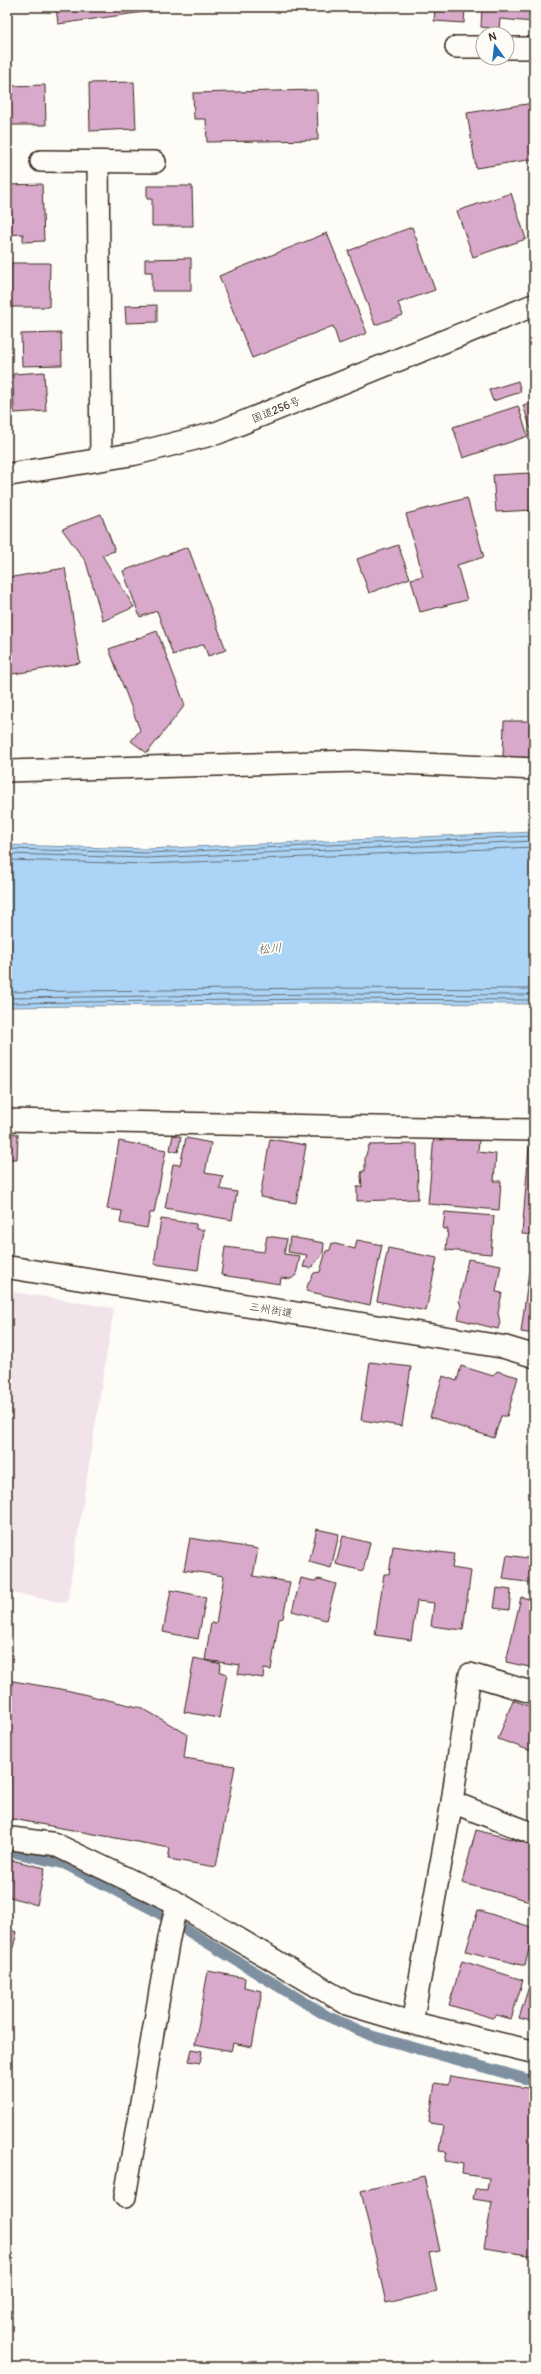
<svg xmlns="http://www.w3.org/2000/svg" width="541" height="2374" font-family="Pangolin,'Klee One',sans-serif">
  <rect width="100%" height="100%" fill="#fdfcf7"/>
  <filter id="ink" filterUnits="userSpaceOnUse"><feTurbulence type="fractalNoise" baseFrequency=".025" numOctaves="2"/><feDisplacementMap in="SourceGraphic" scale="8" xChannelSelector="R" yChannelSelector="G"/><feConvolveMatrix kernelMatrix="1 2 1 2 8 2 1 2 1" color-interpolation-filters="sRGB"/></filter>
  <g filter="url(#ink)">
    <!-- built -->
    <path fill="#f2e3ea" d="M7,1291L114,1308L67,1603L7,1592Z"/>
    <!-- water -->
    <path fill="#abd4f6" stroke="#7e90a0" d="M534,832V1004L319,1003L7,1007V845L147,849Z"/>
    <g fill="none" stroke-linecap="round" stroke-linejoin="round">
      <!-- shore -->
      <g stroke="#686e74" stroke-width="1">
        <path d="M7,849L147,853L534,836"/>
        <path d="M7,854L147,858L534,841"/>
        <path d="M7,860L147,864L534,847"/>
        <path d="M7,992L319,988L534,989"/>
        <path d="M7,998L319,994L534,995"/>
        <path d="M7,1003L319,999L534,1000"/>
      </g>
      <!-- stream -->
      <path stroke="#7e90a0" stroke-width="11" d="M7,1851L65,1864L152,1909L327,2016L372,2036L534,2081"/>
    </g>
    <!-- building -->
    <g fill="#d8a9ca" stroke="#3b2a1e">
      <path d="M56,7H150L151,11L58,24Z"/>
      <path d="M435,7H465L464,23L434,21Z"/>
      <path d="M482,7H534L533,22L500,19L499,29L481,27Z"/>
      <path d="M134,82L136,129L90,131L89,83Z"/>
      <path d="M45,85L46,125H10L9,86Z"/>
      <path d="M317,90L318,140L207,142L206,119H194L193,93Z"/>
      <path d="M534,103V159L476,168L467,113Z"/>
      <path d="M42,184L44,241L23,242V234L7,235V185Z"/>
      <path d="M147,186H192L193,226H152V199H147Z"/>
      <path d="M511,193L526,239L473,257L457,211Z"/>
      <path d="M412,227L435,290L398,303L403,315L375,325L348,251Z"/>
      <path d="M327,233L367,333L339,344L333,326L252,358L219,276Z"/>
      <path d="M191,258V291H152V272H145V259Z"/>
      <path d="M7,263H50L49,307H7Z"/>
      <path d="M157,305V322L126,323L125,306Z"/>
      <path d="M61,333L62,365L22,366L21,334Z"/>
      <path d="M44,372L46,411L14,413L13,374Z"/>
      <path d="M518,381L521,392L493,401L489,390Z"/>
      <path d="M533,402L534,432L532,433L523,405Z"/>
      <path d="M518,406L528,436L463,458L453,427Z"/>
      <path d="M530,473L533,510L496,512L493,475Z"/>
      <path d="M467,498L484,557L457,565L467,600L420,612L411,579L423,576L406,514Z"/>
      <path d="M101,514L115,551L102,555L134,607L103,621L86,562L62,529Z"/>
      <path d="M398,545L410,578L369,593L357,559Z"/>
      <path d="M188,547L226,650L208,656L204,644L173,655L157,611L140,617L123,571Z"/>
      <path d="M65,568L80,663L7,675V578Z"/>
      <path d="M157,631L185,705L147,753L131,741L140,730L109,649Z"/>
      <path d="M504,721H530L529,759L503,758Z"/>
      <path d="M7,1133L18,1134L17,1159H7Z"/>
      <path d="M173,1135L181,1137L178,1152L170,1150Z"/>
      <path d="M434,1136L479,1140L478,1152L496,1154L494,1181H501L499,1210L428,1204Z"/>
      <path d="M186,1138L211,1143L205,1173L223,1176L220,1189L237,1192L232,1220L165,1208L173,1164L180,1165Z"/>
      <path d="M270,1139L306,1145L296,1203L260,1197Z"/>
      <path d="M119,1141L166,1150L154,1213H150L147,1228L120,1223L122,1211L107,1209Z"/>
      <path d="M417,1144L418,1199L357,1201V1187H362L361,1176L362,1171H365V1158L369,1145Z"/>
      <path d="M529,1147L534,1148V1235L522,1234Z"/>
      <path d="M445,1212L494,1216L491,1254L446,1250L448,1229H443Z"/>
      <path d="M161,1219L196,1224V1229L204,1230L198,1270L154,1264Z"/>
      <path d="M267,1236L287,1239L284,1254L300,1256L296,1275L291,1279L281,1278L280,1284L221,1275L225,1247L264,1252Z"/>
      <path d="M290,1237L324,1243L323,1254L311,1268L303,1267L307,1255L288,1252Z"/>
      <path d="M357,1240L382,1245L370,1305L306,1291L308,1284L314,1273L320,1272L326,1251L330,1250L332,1243L355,1249Z"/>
      <path d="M388,1248L437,1258L426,1311L377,1301Z"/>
      <path d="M468,1259L501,1265L496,1292L502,1293L498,1313L500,1322L498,1329L458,1319L461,1306L459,1301Z"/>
      <path d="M530,1264H534V1334L521,1332Z"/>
      <path d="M370,1362L411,1367L402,1426L361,1420Z"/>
      <path d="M461,1366L493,1376L497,1371L518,1377L507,1416H501L494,1438L430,1417L443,1376L457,1381Z"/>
      <path d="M317,1529L339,1534L331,1568L309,1562Z"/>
      <path d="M343,1536L370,1543L363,1571L336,1564Z"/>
      <path d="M190,1538L258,1549L253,1576L290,1582L283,1618L279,1619L271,1670L264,1669L263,1678L238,1674L240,1665L205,1660L211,1623L216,1624L224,1576L184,1570Z"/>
      <path d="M393,1546L454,1554L452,1568L471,1571L463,1630L431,1626L434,1603L417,1601L411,1640L375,1635L384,1574H389Z"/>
      <path d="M507,1555L534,1559V1583L503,1579Z"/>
      <path d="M301,1578L314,1581L319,1579L336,1584L326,1620L292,1611Z"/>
      <path d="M497,1588L511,1590L509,1610L494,1608Z"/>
      <path d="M171,1590L206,1597L198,1639L163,1632Z"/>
      <path d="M521,1597L534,1600V1668L506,1662Z"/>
      <path d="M194,1658L221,1664L220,1672L227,1674L219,1718L184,1712Z"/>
      <path d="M7,1680L66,1690L142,1708L187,1734L184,1758L235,1766L216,1867L168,1859L170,1848L7,1818Z"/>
      <path d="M513,1700L534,1708V1752L498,1739Z"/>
      <path d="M476,1830L534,1845V1902L462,1883Z"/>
      <path d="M7,1859L45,1868L37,1905L7,1896Z"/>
      <path d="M478,1910L534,1928L525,1966L466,1951Z"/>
      <path d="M7,1929L17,1932L7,1973Z"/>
      <path d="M462,1961L523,1980L511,2019L497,2015L493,2018L449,2005Z"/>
      <path d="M208,1971L245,1978L244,1987L262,1991L252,2047L233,2043L231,2051L195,2044Z"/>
      <path d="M531,1980L534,1981V2022L519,2018Z"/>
      <path d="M192,2049L202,2051L200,2063L189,2061Z"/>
      <path d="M450,2076L534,2089V2256L484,2248L492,2202L473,2199L475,2189L487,2190L489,2178L462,2174L463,2164L445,2161L447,2152L439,2151L443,2125L429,2123L435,2083L448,2085Z"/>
      <path d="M424,2176L440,2251L429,2253L437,2292L386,2303L361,2191Z"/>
    </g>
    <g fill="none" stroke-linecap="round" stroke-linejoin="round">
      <defs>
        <g id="service">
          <path d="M456,47H483"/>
          <path d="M507,48H534"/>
          <path d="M41,161L155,162"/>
          <path d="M98,162L101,459"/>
          <path d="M7,771L356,761L534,769"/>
          <path d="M7,1120L534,1130"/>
          <path d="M452,1802L534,1834"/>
          <path d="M412,2023L452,1802L470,1674L534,1693"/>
          <path d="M125,2197L169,1938L177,1903"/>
        </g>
        <g id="minor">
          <path d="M7,1267L504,1347L534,1356"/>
          <path d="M7,1838L54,1844L177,1903L348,2004L412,2023L534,2052"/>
        </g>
        <path id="trunk" d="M7,475L134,454L217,433L534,305"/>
      </defs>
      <!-- service casing -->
      <use href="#service" stroke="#3b2a1e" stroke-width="24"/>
      <!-- minor casing -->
      <use href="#minor" stroke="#3b2a1e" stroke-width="25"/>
      <!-- trunk casing -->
      <use href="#trunk" stroke="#3b2a1e" stroke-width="25"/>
      <!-- service -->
      <use href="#service" stroke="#fdfcf7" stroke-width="21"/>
      <!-- minor -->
      <use href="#minor" stroke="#fdfcf7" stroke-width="22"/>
      <!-- trunk -->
      <use href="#trunk" stroke="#fdfcf7" stroke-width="22"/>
    </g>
  </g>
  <g text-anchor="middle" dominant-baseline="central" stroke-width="3.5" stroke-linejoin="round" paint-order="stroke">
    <!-- street labels -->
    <g font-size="11" fill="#3b2a1e" stroke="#fdfcf7">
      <text transform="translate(276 410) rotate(-22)">国道256号</text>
      <text transform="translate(271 1310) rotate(9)">三州街道</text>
    </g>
    <!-- water labels -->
    <g font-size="12" font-style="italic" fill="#575454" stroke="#fdfcf7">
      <text transform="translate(270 949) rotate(-5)">松川</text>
    </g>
  </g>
  <!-- margin -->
  <rect width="541" height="2374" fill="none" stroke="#fdfcf7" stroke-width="24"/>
  <rect x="12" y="12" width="517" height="2350" fill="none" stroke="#3b2a1e" stroke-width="1.5" filter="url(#ink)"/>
  <!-- north arrow -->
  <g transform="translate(495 46) rotate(345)"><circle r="19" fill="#fdfcf7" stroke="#afa8a0"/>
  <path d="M0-3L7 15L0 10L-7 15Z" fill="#1f6fb2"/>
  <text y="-6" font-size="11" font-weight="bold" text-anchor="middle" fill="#3b2a1e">N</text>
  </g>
</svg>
